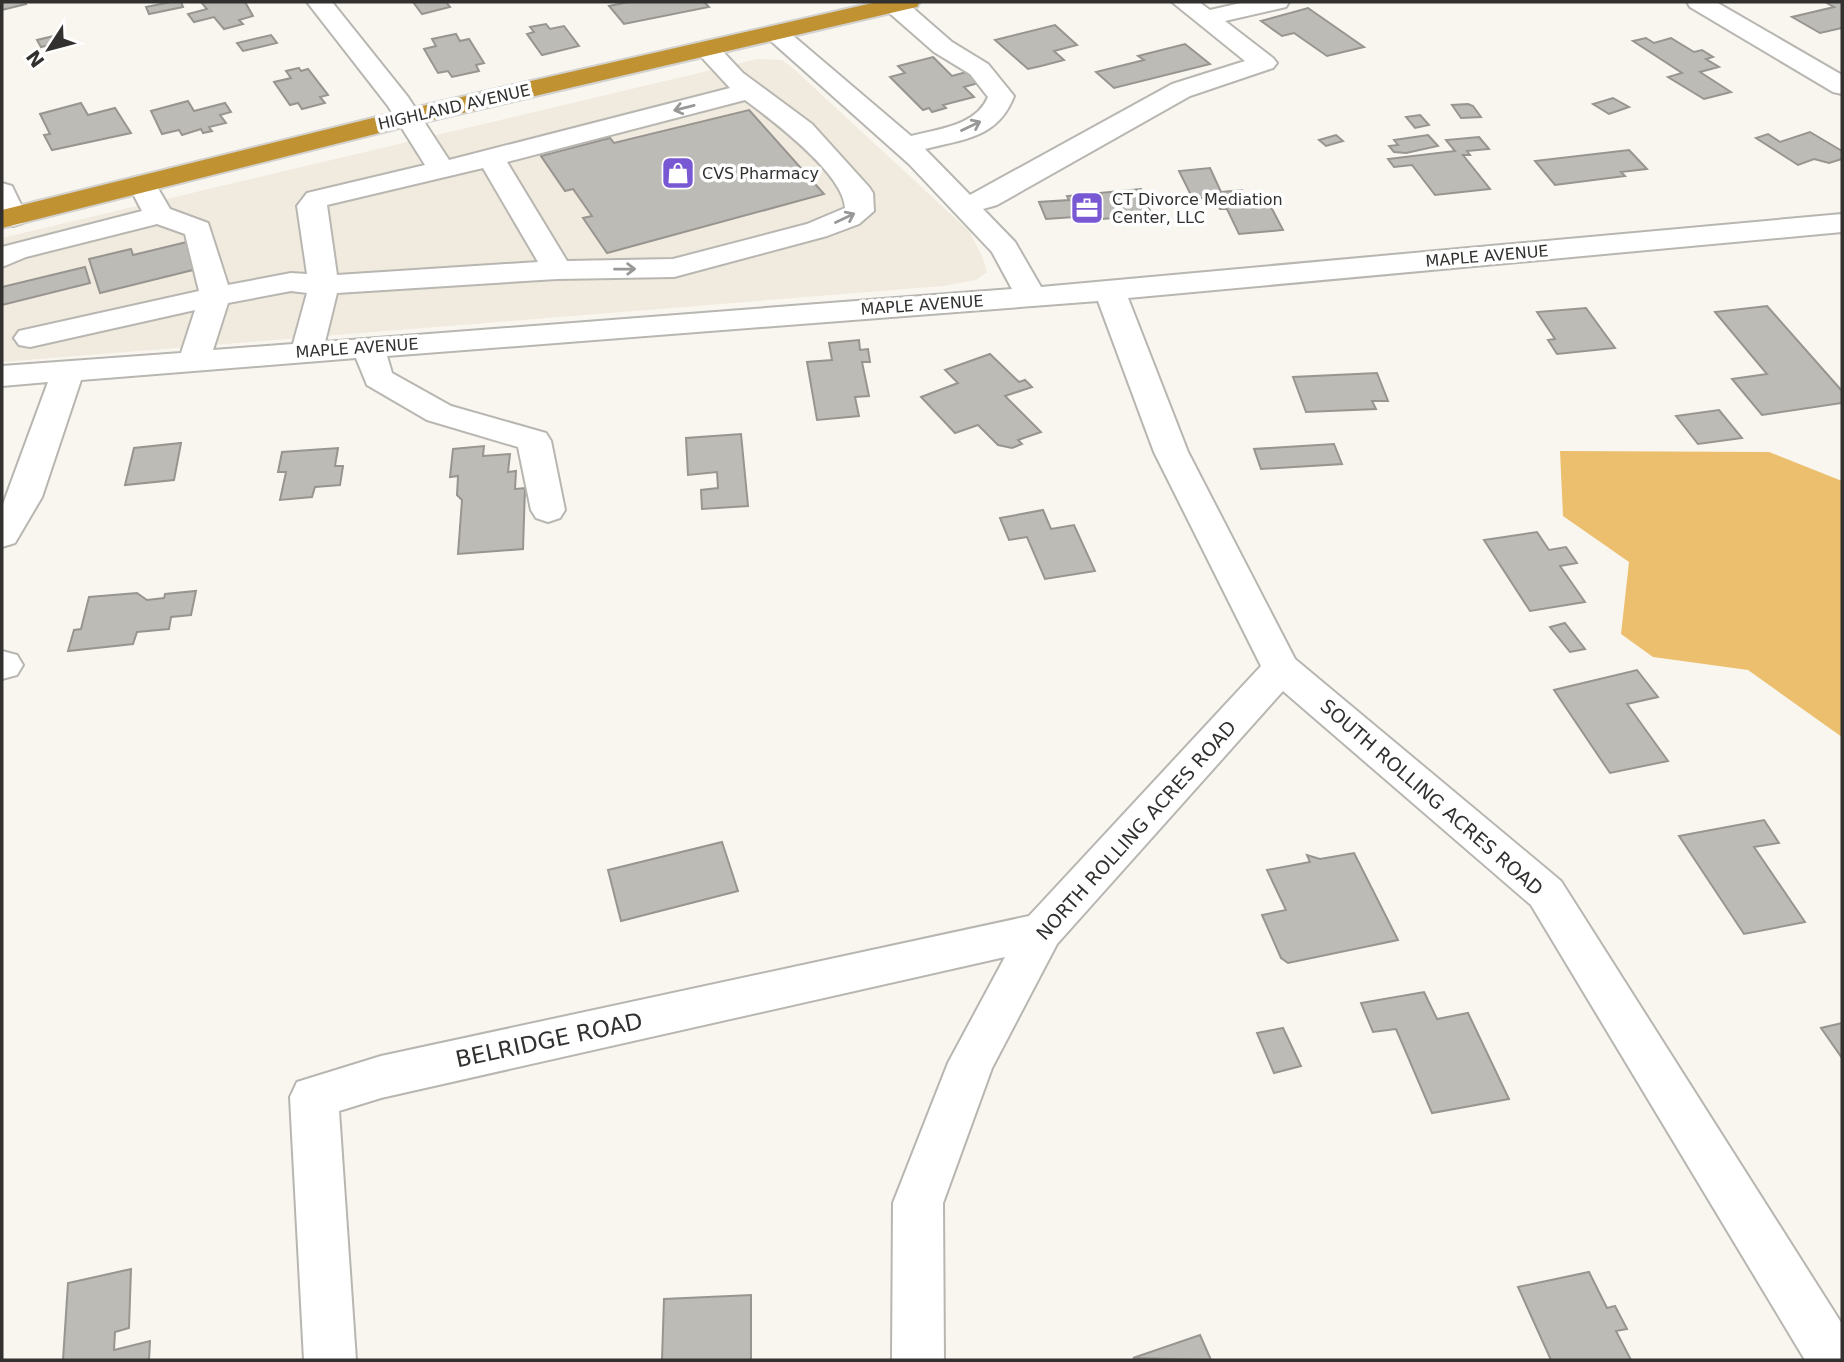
<svg xmlns="http://www.w3.org/2000/svg" width="1844" height="1362" font-family="'DejaVu Sans',sans-serif">
  <rect width="100%" height="100%" fill="#f9f6f0"/>
  <!-- built -->
  <path fill="#f1eade" d="M758,59L782,60L795,70L969,231L982,256L987,272L976,280L943,286L2,362V238Z"/>
  <!-- forest -->
  <path fill="#ecbf6e" d="M1560,451L1769,452L1842,481V737L1748,670L1653,657L1621,634L1629,562L1563,516Z"/>
  <!-- building -->
  <g fill="#bdbbb6" stroke="#989590" stroke-width="2">
    <path d="M2,2H25L26,4L2,10Z"/>
    <path d="M171,2H181L183,7L149,14L146,7Z"/>
    <path d="M201,2H245L253,16L239,20L243,24L224,29L214,17L194,22L188,14L207,9Z"/>
    <path d="M413,2H446L450,7L422,14Z"/>
    <path d="M629,2H704L709,7L624,24L609,6Z"/>
    <path d="M1825,2H1842V28L1820,33L1792,17L1834,7Z"/>
    <path d="M1308,8L1364,47L1327,56L1294,33L1282,36L1261,21Z"/>
    <path d="M546,24L550,29L564,26L579,46L542,55L527,34L534,32L530,27Z"/>
    <path d="M1055,25L1077,45L1054,51L1064,60L1041,66L1028,69L995,40Z"/>
    <path d="M456,34L460,41L469,39L484,63L476,65L479,71L452,77L448,71L438,73L424,49L436,46L432,39Z"/>
    <path d="M271,35L277,43L243,51L237,43Z"/>
    <path d="M54,36L58,43L41,47L37,40Z"/>
    <path d="M1646,38L1654,43L1671,38L1694,52L1702,50L1713,57L1706,59L1719,67L1700,72L1731,92L1704,99L1668,77L1682,73L1633,41Z"/>
    <path d="M1185,44L1210,64L1114,88L1096,72L1144,60L1138,56Z"/>
    <path d="M933,57L952,76L970,71L982,82L964,87L974,97L943,105L946,108L932,112L929,108L923,110L890,77L905,73L898,66Z"/>
    <path d="M299,68L301,71L308,69L328,95L320,97L325,103L302,109L298,103L290,105L274,82L291,78L286,71Z"/>
    <path d="M1613,98L1629,107L1609,114L1593,104Z"/>
    <path d="M188,101L194,111L225,103L231,112L220,115L226,123L209,127L212,131L203,133L201,129L182,135L179,130L162,134L151,111Z"/>
    <path d="M81,103L88,115L115,108L131,133L52,150L44,135L50,134L40,114Z"/>
    <path d="M1468,104L1473,106L1481,117L1461,118L1452,105Z"/>
    <path d="M749,110L824,194L607,253L583,218L592,216L573,189L565,191L541,156L610,138L614,143Z"/>
    <path d="M1420,115L1429,125L1415,128L1406,117Z"/>
    <path d="M1810,132L1842,151V159L1829,163L1814,159L1798,165L1756,138L1768,134L1780,142Z"/>
    <path d="M1336,135L1343,141L1326,146L1319,140Z"/>
    <path d="M1428,135L1438,146L1406,153L1394,152L1389,146L1398,145L1394,140Z"/>
    <path d="M1479,137L1489,149L1467,151L1470,155H1463L1490,189L1435,195L1412,165L1394,167L1388,159L1455,151L1446,140Z"/>
    <path d="M1629,150L1647,169L1621,172L1625,176L1555,185L1535,161Z"/>
    <path d="M1210,168L1221,192L1242,190L1250,207L1270,205L1283,230L1239,234L1227,209H1220L1214,197L1193,199L1179,171Z"/>
    <path d="M1141,189L1152,215L1076,221L1075,217L1046,219L1039,202L1069,200L1067,196Z"/>
    <path d="M191,241L201,268L100,293L89,259L131,249L133,255Z"/>
    <path d="M85,267L90,283L2,305V287Z"/>
    <path d="M1767,306L1842,391V403L1762,415L1732,379L1767,374L1715,312Z"/>
    <path d="M1586,308L1615,348L1557,354L1548,340L1555,339L1537,312Z"/>
    <path d="M859,340L860,350L868,349L870,362H862L869,396L855,397L859,416L817,420L807,362L832,360L829,343Z"/>
    <path d="M990,354L1019,382L1025,380L1032,387L1005,396L1041,432L1018,440L1022,444L1012,448L998,445L978,425L955,433L921,397L958,383L945,370Z"/>
    <path d="M1377,373L1388,401H1372L1376,409L1306,412L1293,377Z"/>
    <path d="M1719,410L1742,438L1698,444L1676,416Z"/>
    <path d="M741,434L748,506L702,509L701,490L718,488L717,472L688,475L686,438Z"/>
    <path d="M181,443L174,480L125,485L134,448Z"/>
    <path d="M1334,444L1342,464L1261,469L1254,449Z"/>
    <path d="M484,446L483,456L510,454L508,472L516,471L515,489L525,488L523,549L458,554L462,500L457,495L458,476L450,477L453,449Z"/>
    <path d="M338,448L335,466H343L340,485L315,487L312,497L280,500L286,472H278L282,452Z"/>
    <path d="M1043,510L1051,529L1074,525L1095,571L1045,579L1027,537L1009,540L1000,518Z"/>
    <path d="M1537,532L1549,550L1566,547L1577,563L1560,566L1585,602L1530,611L1484,540Z"/>
    <path d="M196,591L191,615L171,617L169,629L137,632L133,644L68,651L74,630L81,629L89,597L137,593L147,600L164,598L165,594Z"/>
    <path d="M1565,623L1585,649L1570,652L1550,627Z"/>
    <path d="M1637,670L1658,697L1627,704L1668,761L1610,773L1554,690Z"/>
    <path d="M1764,820L1779,843L1754,847L1805,922L1744,934L1679,836Z"/>
    <path d="M722,842L738,891L621,921L608,870Z"/>
    <path d="M1354,853L1398,940L1288,963L1281,958L1262,915L1286,910L1267,870L1310,862L1307,855L1320,859Z"/>
    <path d="M1424,992L1437,1019L1468,1013L1509,1099L1432,1113L1396,1029L1373,1032L1361,1003Z"/>
    <path d="M1842,1023V1058L1821,1028Z"/>
    <path d="M1283,1028L1301,1066L1274,1073L1257,1033Z"/>
    <path d="M131,1269L129,1328L115,1332L114,1350L150,1341L149,1360H63L68,1283Z"/>
    <path d="M1589,1272L1607,1308L1615,1306L1627,1329L1616,1331L1631,1360H1551L1518,1287Z"/>
    <path d="M751,1295V1360H662L664,1299Z"/>
    <path d="M1200,1335L1211,1360L1133,1358Z"/>
  </g>
  <g fill="none" stroke-linecap="round" stroke-linejoin="round">
    <defs>
      <g id="minor">
        <path d="M307,2H332L408,97L449,160L730,88L693,48L697,43H715L743,73L812,124L869,187L873,193L874,211L859,224L827,236L674,277L557,279L337,293L325,342L1012,289L992,252L909,164L762,33L766,28H784L911,136C938,129 976,126 988,97L970,74L934,52L886,10L883,5L885,2H906L952,42L988,64L1014,96C998,138 964,139 925,149L970,195L1172,84L1245,61L1172,2H1199L1210,10L1245,2H1289L1286,7L1225,21L1273,58L1277,63L1273,68L1190,96L997,205L983,209L1015,242L1041,287L1842,214V232L1128,298L1188,452L1295,659L1561,881L1842,1324V1360H1805L1531,905L1283,691L1057,944L992,1068L943,1203L944,1360H892L893,1203L948,1063L1005,957L381,1098L339,1111L356,1360H304L290,1097L297,1082L381,1056L1029,916L1261,666L1154,452L1098,301L387,356L392,373L451,406L546,433L551,441L565,510L560,518L548,522L536,518L531,510L518,447L427,420L367,385L356,358L81,380L42,497L15,543L2,547V507L48,382L2,386V366L181,353L195,310L30,347L19,345L14,338L19,331L199,291L185,234L157,224L26,257L2,267V247L142,211L128,184L132,178L142,176L152,178L170,209L208,223L228,285L291,273L307,274L297,206L307,193L425,165L388,106ZM745,100C772,120 844,174 845,208L807,224L673,259L567,261L507,162ZM483,168L538,262L337,275L327,205ZM291,291L307,293L293,344L213,350L228,303Z"/>
        <path d="M1687,2H1716L1842,75V94L1833,92L1690,7Z"/>
        <path d="M2,183L12,186L27,217L23,223L13,226L2,222Z"/>
        <path d="M2,651L17,655L23,665L17,675L2,679Z"/>
      </g>
      <path id="highway" d="M877,2H920L917,7L908,9L411,125L2,228V210L409,109Z"/>
    </defs>
    <!-- minor casing -->
    <use href="#minor" stroke="#b8b6b1" stroke-width="4"/>
    <!-- highway casing -->
    <use href="#highway" stroke="#d2d2d1" stroke-width="4"/>
    <!-- minor -->
    <use href="#minor" fill="#fff" fill-rule="evenodd"/>
    <!-- highway -->
    <use href="#highway" fill="#c19232" fill-rule="evenodd"/>
  </g>
  <!-- one-way arrows -->
  <defs><path id="oneway-shaft" d="M-6 0H5M1.5-3L5.5 0L1.5 3" fill="none" stroke-width="1.6" stroke-linecap="round" stroke-linejoin="round" transform="scale(1.75)"/></defs>
  <g stroke="#989897">
    <use href="#oneway-shaft" transform="translate(684 108) rotate(166)"/>
    <use href="#oneway-shaft" transform="translate(971 126) rotate(-25)"/>
    <use href="#oneway-shaft" transform="translate(845 218) rotate(-25)"/>
    <use href="#oneway-shaft" transform="translate(625 269) rotate(-1)"/>
  </g>
  <!-- icons -->
  <defs>
    <symbol id="shop-square" viewBox="-11 -11 22 22"><rect x="-9" y="-9" width="18" height="18" rx="4" fill="#7859d3" stroke="#fff"/><path d="M-5-2.5h2.3a2.7 3.5 0 0 1 5.4 0H5L5.5 6h-11ZM-1.5-2.5h3a1.5 2.3 0 0 0-3 0Z" fill="#fff"/></symbol>
    <symbol id="office-square" viewBox="-11 -11 22 22"><rect x="-9" y="-9" width="18" height="18" rx="4" fill="#7859d3" stroke="#fff"/><path d="M-6-3h4V-5.5h4V-3h4V5H-6ZM-1-4.5V-3h2v-1.5ZM-6 0V1H6V0Z" fill="#fff"/></symbol>
  </defs>
  <g fill-rule="evenodd">
    <use href="#shop-square" x="659" y="154" width="38" height="38"/>
    <use href="#office-square" x="1068" y="189" width="38" height="38"/>
  </g>
  <g text-anchor="middle" dominant-baseline="central" stroke-width="7" stroke-linejoin="round" paint-order="stroke">
    <!-- far-street labels -->
    <g font-size="16" fill="#32312f" stroke="#fff">
      <text transform="translate(454 107) rotate(-13)">HIGHLAND AVENUE</text>
      <text transform="translate(1487 256) rotate(-5)">MAPLE AVENUE</text>
      <text transform="translate(922 305) rotate(-4)">MAPLE AVENUE</text>
      <text transform="translate(357 348) rotate(-4)">MAPLE AVENUE</text>
    </g>
    <!-- far-poi labels -->
    <g font-size="16" fill="#32312f" stroke="#fff" text-anchor="start">
      <text x="702" y="173">CVS Pharmacy</text>
      <text x="1112" y="199">CT Divorce Mediation<tspan x="1112" dy="18">Center, LLC</tspan></text>
    </g>
    <!-- street labels -->
    <g font-size="19" fill="#32312f" stroke="#fff">
      <text transform="translate(1432 797) rotate(41)">SOUTH ROLLING ACRES ROAD</text>
      <text transform="translate(1136 830) rotate(-48)">NORTH ROLLING ACRES ROAD</text>
    </g>
    <!-- near-street labels -->
    <g font-size="23" fill="#32312f" stroke="#fff">
      <text transform="translate(549 1040) rotate(-12)">BELRIDGE ROAD</text>
    </g>
  </g>
  <!-- border -->
  <rect width="1844" height="1362" fill="none" stroke="#32312f" stroke-width="7"/>
  <!-- north arrow -->
  <g transform="translate(49 49) rotate(234)" stroke="#ffffff" stroke-width="5" paint-order="stroke">
  <path d="M0-5L12 26L0 18L-12 26Z" fill="#32312f"/>
  <text y="-10" font-size="19" font-weight="bold" text-anchor="middle" fill="#32312f">N</text>
  </g>
</svg>
